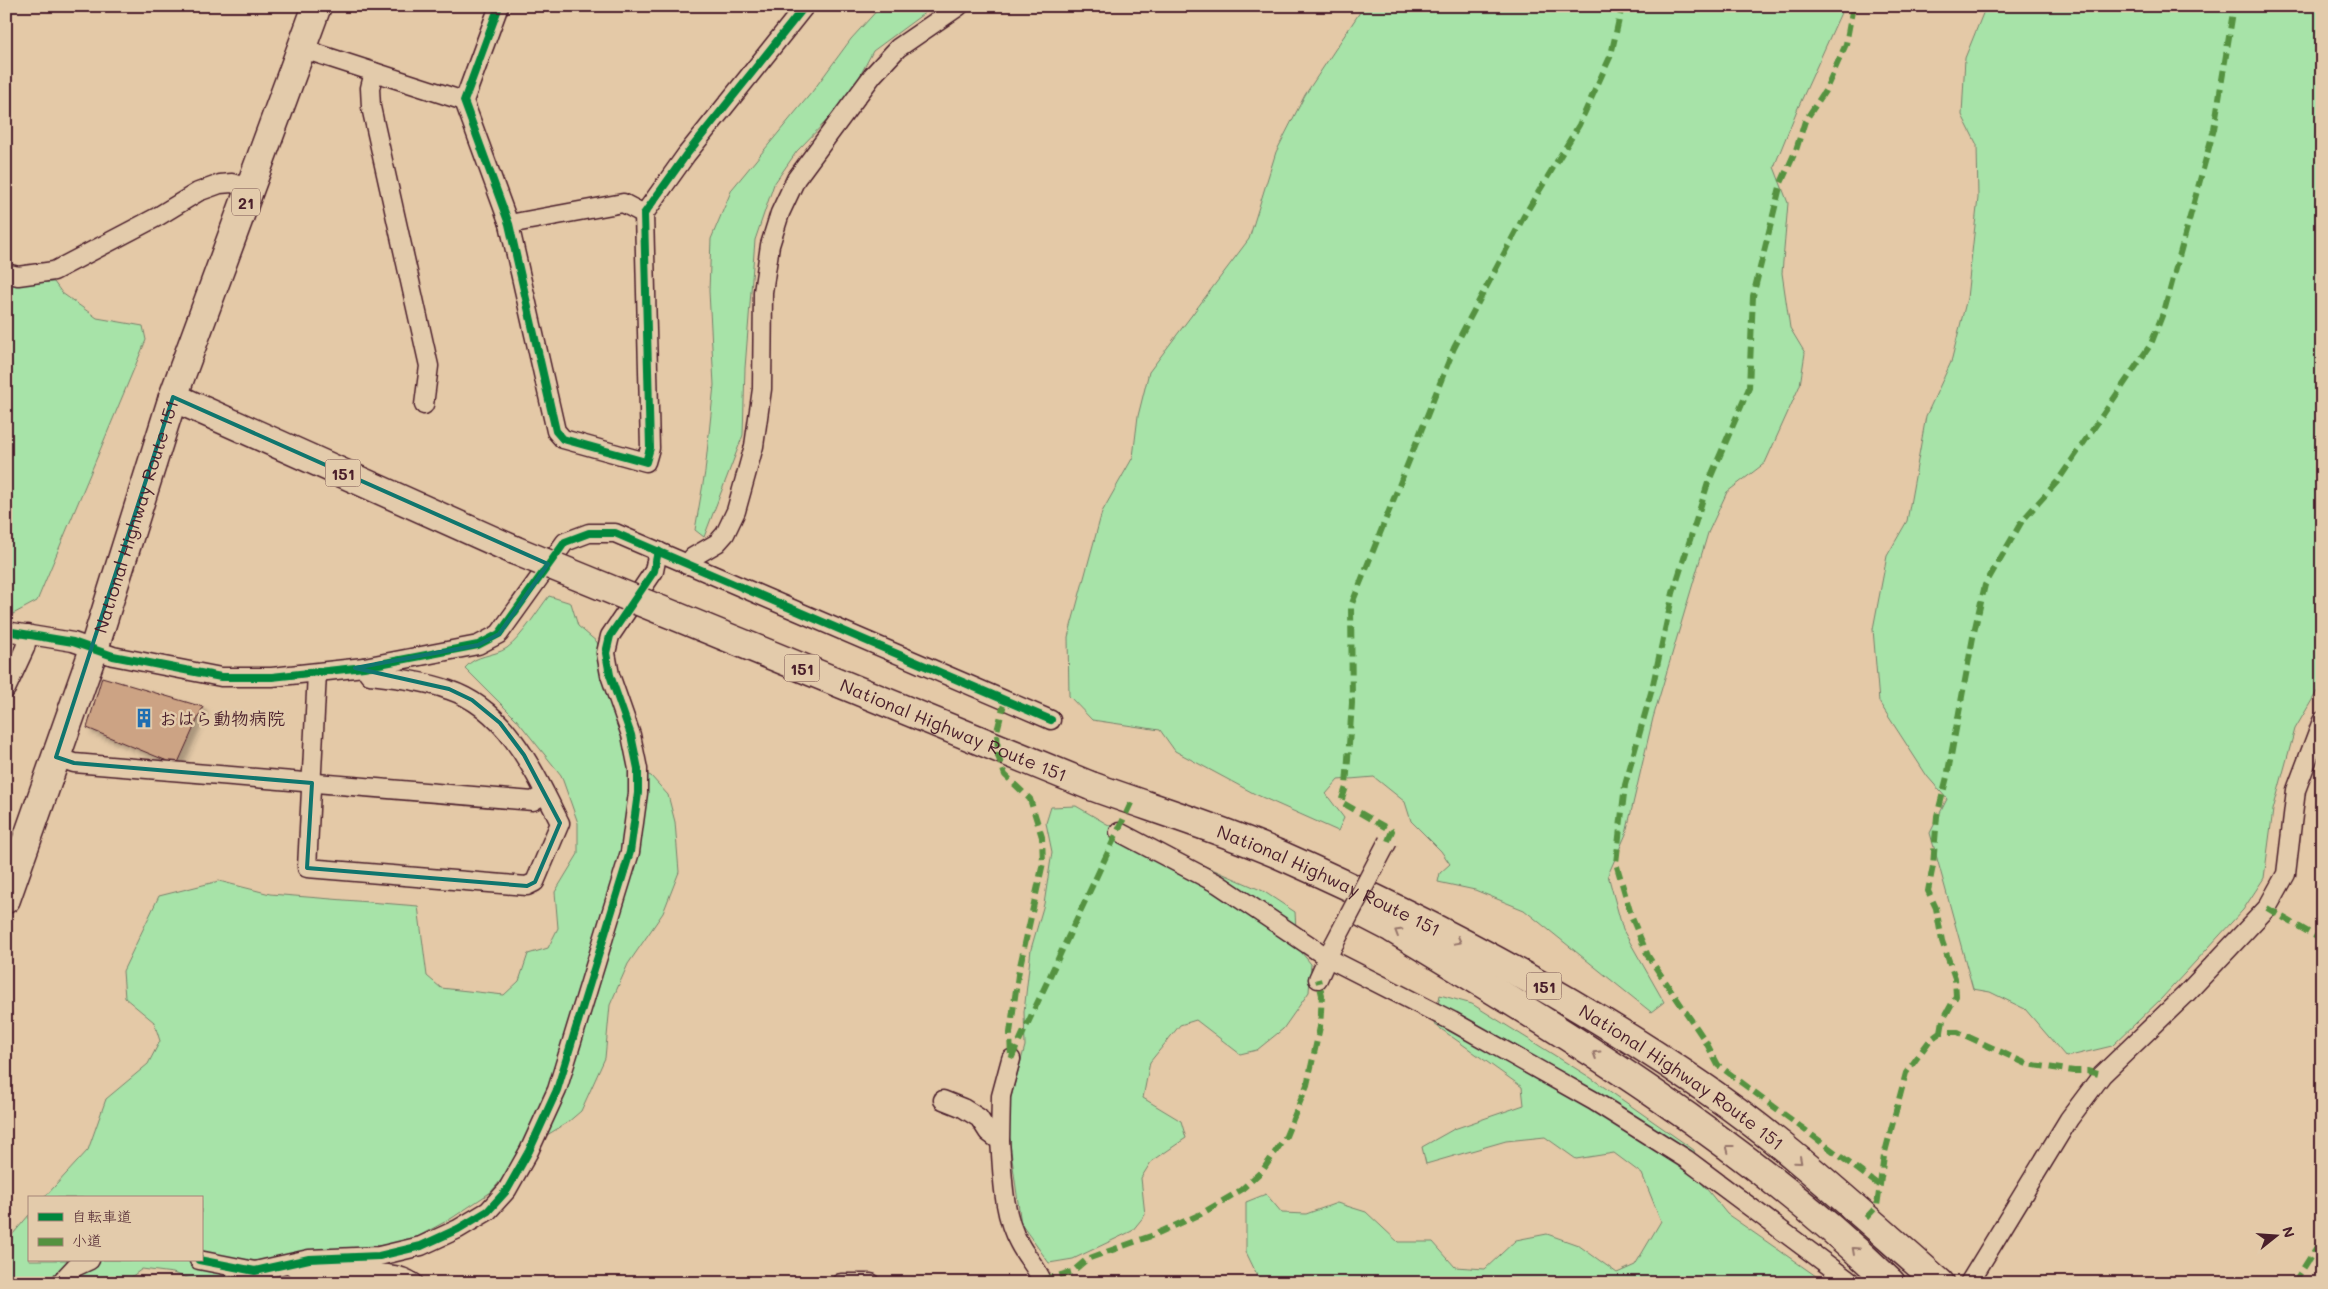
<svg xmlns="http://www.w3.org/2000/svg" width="2328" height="1289" font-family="Mali,'Klee One',sans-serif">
  <defs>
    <filter id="shadow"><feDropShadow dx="4.5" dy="4.5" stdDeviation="2.5" flood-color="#0004"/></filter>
  </defs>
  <rect width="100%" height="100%" fill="#e4c9a7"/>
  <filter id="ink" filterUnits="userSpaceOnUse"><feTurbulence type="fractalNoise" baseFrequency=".02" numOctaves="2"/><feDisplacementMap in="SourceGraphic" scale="10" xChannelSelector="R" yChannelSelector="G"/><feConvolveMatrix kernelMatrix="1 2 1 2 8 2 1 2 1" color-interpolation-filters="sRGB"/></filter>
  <g filter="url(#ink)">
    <!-- green -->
    <g fill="#a7e3a8" stroke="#78816a">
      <path d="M881,6H934L873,51L853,89L836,111L797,151L774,184L755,240L745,368L743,435L704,537L695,530L705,472L714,385L709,291L711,239L732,189L812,92L851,39Z"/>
      <path d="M1364,6H1844L1797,110L1774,167L1788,203L1782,273L1790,328L1805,353L1800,385L1765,463L1727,492L1708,533L1653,718L1626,834L1608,875L1623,930L1664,1002L1651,1012L1524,910L1475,890L1438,882L1440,873L1450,864L1441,851L1411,821L1405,802L1374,777L1338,780L1326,794L1344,818L1338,831L1255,794L1175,751L1160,730L1092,720L1069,696L1068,637L1102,512L1133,457L1138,416L1149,372L1249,239L1276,152L1305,95Z"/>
      <path d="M1986,6H2322V683L2295,729L2273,810L2264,878L2243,910L2161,999L2112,1046L2066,1057L2025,1009L1990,992L1973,989L1930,833L1947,799L1927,776L1879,702L1873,629L1887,556L1907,521L1926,416L1951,362L1967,298L1978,198L1977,145L1962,115L1965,58Z"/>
      <path d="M54,282L62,293L97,318L143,326L146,340L37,601L13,614L6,613V284Z"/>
      <path d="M549,596L571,603L578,626L597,642L634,769L651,776L668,795L675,822L679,872L663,913L628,964L610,1005L605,1058L581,1111L567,1123L542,1138L511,1168L491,1192L452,1218L406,1243L304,1253L281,1276L270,1283H202L173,1273L142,1269L123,1283H6L7,1241L29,1215V1260H201V1198H44L88,1150L106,1099L148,1064L160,1041L154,1022L125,998L123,971L159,896L219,881L270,894L418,906L427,976L441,988L504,995L519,981L528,954L548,948L558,928L555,892L578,854V823L561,775L516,719L465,668C476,654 493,657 507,648C521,638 538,610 549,596Z"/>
      <path d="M1076,806L1107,824L1263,891L1295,912L1297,947L1311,964L1309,992L1283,1029L1257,1050L1240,1054L1196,1020L1180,1025L1150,1062L1143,1098L1181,1121L1186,1138L1151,1162L1141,1178L1145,1215L1132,1231L1073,1259L1049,1263L1021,1224L1006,1115L1025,1046L1024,1012L1031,949L1044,904L1052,852L1046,823L1051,807Z"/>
      <path d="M1440,995L1472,1004L1591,1078L1694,1150L1701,1182L1727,1214L1826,1283H1261L1246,1252V1202L1266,1194L1282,1213L1306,1214L1337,1203L1366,1212L1398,1242H1433L1455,1267L1485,1269L1516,1240L1547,1234L1578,1245L1617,1273L1635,1265L1661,1221L1642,1174L1614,1153L1576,1159L1545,1137L1506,1141L1426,1164L1422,1147L1454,1129L1524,1105L1522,1087L1434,1024Z"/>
    </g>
    <!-- building -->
    <path fill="#cca384" stroke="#4a1f2b" filter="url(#shadow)" d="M102,677L203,707L177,765L87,728Z"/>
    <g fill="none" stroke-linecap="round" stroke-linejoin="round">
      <defs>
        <g id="street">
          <path d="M499,6L464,101L509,224L556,431L563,439L646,462L650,448L644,214L686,155L805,6"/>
          <path d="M303,49L464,101"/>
          <path d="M374,72L370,88L371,107L429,366L424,405"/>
          <path d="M509,224L623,203L644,214"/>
          <path d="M6,273L18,276L54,271L157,217L198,192L220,184L232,183L250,189"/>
          <path d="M687,565L693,557L717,543L725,534L736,511L754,446L762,389L763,292L770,245L780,213L796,179L873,75L898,48L959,6"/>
          <path d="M6,631L73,642L113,656L221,677H272L364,667L478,645L499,634L565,542L589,533H615L1051,720"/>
          <path d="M317,673L307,868L527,886L535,882L560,823C535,773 507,709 449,690C424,681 396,678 370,675L364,667"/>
          <path d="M6,689L25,648L28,634"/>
          <path d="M56,757L74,763L533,801L545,794"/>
          <path d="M1119,832L1218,884L1328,958L1452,1021L1594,1101L1686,1159L1852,1283"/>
          <path d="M1318,979L1332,948"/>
          <path d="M943,1100L963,1108L979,1118L988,1132L1000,1141C1003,1174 1002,1213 1019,1243C1026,1257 1037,1267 1043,1283"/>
          <path d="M1000,1141L1001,1096L1011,1059"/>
          <path d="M199,1260L255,1271L309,1259L379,1256L421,1246L458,1229L488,1211L507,1190L529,1151L557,1090L630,852L638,793V769L631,735L610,675L606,653L610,636L654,571L658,551"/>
          <path d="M289,1264C326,1289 381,1260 414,1283"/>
          <path d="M60,1283L75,1267L90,1260"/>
          <path d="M841,1283H871"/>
          <path d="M1969,1283L2069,1119L2102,1075L2185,995L2267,908L2286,874L2296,790L2322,721"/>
        </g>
        <path id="primary" d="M173,397L317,6"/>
        <g id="highway">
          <path id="s1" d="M1091,786C1152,808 1218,828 1278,854C1427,920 1572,996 1706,1089C1789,1146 1864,1217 1940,1283"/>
          <path id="s2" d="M6,899L94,649L173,397L514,550"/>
          <path d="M1359,911L1390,927C1565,1033 1743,1140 1891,1283"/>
        </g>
      </defs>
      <!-- street casing -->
      <use href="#street" stroke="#4a1f2b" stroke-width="21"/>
      <!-- primary casing -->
      <use href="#primary" stroke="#4a1f2b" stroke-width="31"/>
      <!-- highway casing -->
      <use href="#highway" stroke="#4a1f2b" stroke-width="31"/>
      <!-- street -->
      <use href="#street" stroke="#e3cbab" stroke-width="18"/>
      <!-- primary -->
      <use href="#primary" stroke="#e3cbab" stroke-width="28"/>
      <!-- highway -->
      <use href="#highway" stroke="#e3cbab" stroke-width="28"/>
      <defs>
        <path id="street-bridge" d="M1333,946L1388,841"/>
        <g id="highway-bridge">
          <path id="s3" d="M514,550L1091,786"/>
        </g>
      </defs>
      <!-- street-bridge casing -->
      <use href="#street-bridge" stroke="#4a1f2b" stroke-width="21" stroke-linecap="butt"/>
      <!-- highway-bridge casing -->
      <use href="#highway-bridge" stroke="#4a1f2b" stroke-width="31" stroke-linecap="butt"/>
      <!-- street-bridge -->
      <use href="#street-bridge" stroke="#e3cbab" stroke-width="18"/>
      <!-- highway-bridge -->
      <use href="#highway-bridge" stroke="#e3cbab" stroke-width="28"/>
      <!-- quiet -->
      <g stroke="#549240" stroke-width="6" stroke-dasharray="12 6" stroke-linecap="butt">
        <path d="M1853,6L1846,44L1825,91L1805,121L1796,150L1781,183L1753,296L1749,388L1708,483L1673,593L1652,689L1625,785L1616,863L1632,918L1648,956L1706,1042L1718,1065L1880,1186"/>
        <path d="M1005,700L997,731L998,756L1005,775L1030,799L1042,837L1043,863L1018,975L1010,1033L1011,1059L1131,803"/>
        <path d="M1388,841L1392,831L1341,802L1346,787L1352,703L1351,606L1454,348L1524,216L1579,125L1611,55L1622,6"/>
        <path d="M2267,908L2322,940"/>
        <path d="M1941,1032L1943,1020L1956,996L1955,978L1942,941L1936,908L1928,891L1933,866L1937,816L1947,777L1974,632L1985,585L2022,521L2057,482L2151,344L2165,308L2214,129L2234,6"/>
        <path d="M1866,1218L1877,1206L1884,1156L1906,1073L1930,1040L1941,1032H1958L2027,1064L2074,1071H2087L2102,1075"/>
        <path d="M1042,1280L1072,1272L1087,1259L1151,1236L1201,1214L1241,1190L1263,1170L1286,1136L1307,1085L1320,1027L1322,995L1318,979"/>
        <path d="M2294,1283L2322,1239"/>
      </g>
      <defs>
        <g id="cycleway">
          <path d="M499,6L464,101L509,224L556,431L563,439L646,462L650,448L644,214L686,155L805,6"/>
          <path d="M6,631L73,642L113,656L221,677H272L364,667L478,645L499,634L565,542L589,533H615L1051,720"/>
          <path d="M199,1260L255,1271L309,1259L379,1256L421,1246L458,1229L488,1211L507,1190L529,1151L557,1090L630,852L638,793V769L631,735L610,675L606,653L610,636L654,571L658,551"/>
        </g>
      </defs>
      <!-- cycleway casing -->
      <use href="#cycleway" stroke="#e3cbab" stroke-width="11"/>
      <!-- cycleway -->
      <use href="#cycleway" stroke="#00873e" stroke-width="8"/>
    </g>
    <!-- one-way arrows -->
    <defs><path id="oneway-chevron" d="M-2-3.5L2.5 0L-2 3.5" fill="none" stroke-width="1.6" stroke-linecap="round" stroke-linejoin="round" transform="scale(1.25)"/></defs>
    <g stroke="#96756b">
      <use href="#oneway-chevron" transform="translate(1398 932) rotate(-149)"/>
      <use href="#oneway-chevron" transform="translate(1458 941) rotate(28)"/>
      <use href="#oneway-chevron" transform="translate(1596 1054) rotate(-148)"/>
      <use href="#oneway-chevron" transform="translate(1729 1148) rotate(-143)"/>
      <use href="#oneway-chevron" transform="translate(1799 1161) rotate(41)"/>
      <use href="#oneway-chevron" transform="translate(1855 1250) rotate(-138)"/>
    </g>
  </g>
  <!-- marked area -->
  <path fill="none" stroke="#0f766e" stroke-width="4" stroke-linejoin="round" d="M173,397L548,564L499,634L478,645L355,668L449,689L472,700L500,723L524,755L560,823L535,882L527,886L307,868L312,783L74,763L56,757Z"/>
  <!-- icons -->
  <defs>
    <symbol id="building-bare" viewBox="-9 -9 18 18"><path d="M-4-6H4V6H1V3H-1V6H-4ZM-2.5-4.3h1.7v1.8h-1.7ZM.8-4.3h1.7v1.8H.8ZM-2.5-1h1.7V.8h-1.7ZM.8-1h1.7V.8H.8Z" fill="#1f6fb2" stroke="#e3cbab" stroke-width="2.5" paint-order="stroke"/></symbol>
  </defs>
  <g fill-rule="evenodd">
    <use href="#building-bare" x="130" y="704" width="28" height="28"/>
  </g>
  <g text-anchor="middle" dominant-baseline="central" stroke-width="5" stroke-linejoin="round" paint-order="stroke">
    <!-- shield labels -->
    <g fill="#e3cbab" stroke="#785351" stroke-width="1">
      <rect x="232" y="188.5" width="28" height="27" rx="4"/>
      <rect x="325.5" y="459.5" width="35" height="27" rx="4"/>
      <rect x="784.5" y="654.5" width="35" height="27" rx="4"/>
      <rect x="1526.5" y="972.5" width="35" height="27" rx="4"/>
    </g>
    <g font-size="16" font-weight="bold" fill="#4a1f2b">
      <text x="246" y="202">21</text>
      <text x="343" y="473">151</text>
      <text x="802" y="668">151</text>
      <text x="1544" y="986">151</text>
    </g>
    <!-- street labels -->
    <g font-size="18" fill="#4a1f2b" stroke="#e3cbab">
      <text stroke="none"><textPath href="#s2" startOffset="404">National Highway Route 151</textPath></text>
      <text stroke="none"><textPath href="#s3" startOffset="475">National Highway Route 151</textPath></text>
      <text stroke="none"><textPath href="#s1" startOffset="256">National Highway Route 151</textPath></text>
      <text stroke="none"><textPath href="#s1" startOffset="661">National Highway Route 151</textPath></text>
    </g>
    <!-- poi labels -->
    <g font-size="18" font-weight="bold" fill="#4a1f2b" stroke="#e3cbab" text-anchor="start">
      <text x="159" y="718">おはら動物病院</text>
    </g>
  </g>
  <!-- margin -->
  <rect width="2328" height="1289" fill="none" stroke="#e3cbab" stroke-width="25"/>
  <rect x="12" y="12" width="2303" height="1264" fill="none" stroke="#4a1f2b" stroke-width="2" filter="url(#ink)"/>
  <!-- legend -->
  <rect x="28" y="1196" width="175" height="65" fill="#e3cbab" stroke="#a68678"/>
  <rect x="38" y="1213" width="25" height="8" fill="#00873e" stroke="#a68678"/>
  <text x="72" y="1222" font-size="15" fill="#4a1f2b">自転車道</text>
  <rect x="38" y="1238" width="25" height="8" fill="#549240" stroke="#a68678"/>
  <text x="72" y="1246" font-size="15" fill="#4a1f2b">小道</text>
  <!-- north arrow -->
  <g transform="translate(2276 1236) rotate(73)" stroke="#e3cbab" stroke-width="4" paint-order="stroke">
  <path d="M0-4L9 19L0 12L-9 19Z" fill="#4a1f2b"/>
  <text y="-8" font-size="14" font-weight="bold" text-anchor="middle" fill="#4a1f2b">N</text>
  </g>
</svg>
